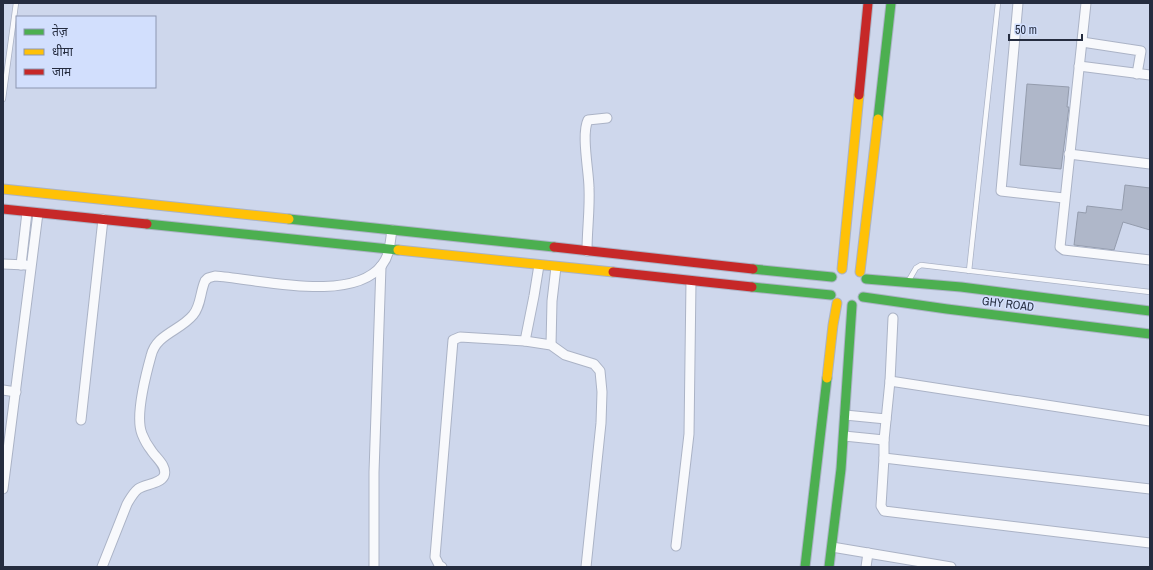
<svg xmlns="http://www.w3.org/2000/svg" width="1153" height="570" font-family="'Archivo Narrow','Noto Sans Devanagari',sans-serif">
  <rect width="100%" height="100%" fill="#ced7ec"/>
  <!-- building -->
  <g fill="#afb7c9" stroke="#949cad">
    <path d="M1027,84L1069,87L1067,107H1069L1061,169L1020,165Z"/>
    <path d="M1125,185L1150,188V230L1123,222L1114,250L1074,245L1078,212L1086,213L1087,206L1122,210Z"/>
  </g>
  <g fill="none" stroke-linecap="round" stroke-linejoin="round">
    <defs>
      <g id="lane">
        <path d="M3,99L16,3"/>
        <path d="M969,271L998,3"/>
        <path d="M909,280L916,268L921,265L1150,292"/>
      </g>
      <g id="street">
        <path d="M1018,3L1001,191L1064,198"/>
        <path d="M1086,3L1060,247L1064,250L1150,260"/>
        <path d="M1082,42L1141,51L1137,74"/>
        <path d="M1079,66L1150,75"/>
        <path d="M1069,154L1150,164"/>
        <path d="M587,251C587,230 590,209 589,188C589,172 581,134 588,120L607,118"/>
        <path d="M3,264L26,265"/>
        <path d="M21,265L27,212"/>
        <path d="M525,341L534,296L539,265"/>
        <path d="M551,345L552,301L556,267"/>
        <path d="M890,381L893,318"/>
        <path d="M3,390L16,392"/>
        <path d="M845,415L886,419"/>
        <path d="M81,420L103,219"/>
        <path d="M1150,421L890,381L884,440V458L881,506L884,511L1150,543"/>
        <path d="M844,436L884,440"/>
        <path d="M884,458L1150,489"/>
        <path d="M3,489L38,213"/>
        <path d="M676,546L689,434L691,281"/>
        <path d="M832,547L951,567"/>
        <path d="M102,567L127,504C130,499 133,493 138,489C145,484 160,484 164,476C168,466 155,457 151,450C147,445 144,439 142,434C135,417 146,374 151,356C156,334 180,331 193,315C201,306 200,292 205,281L208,278L215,276C258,279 352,304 382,265C390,255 390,242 392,230"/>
        <path d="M374,567V472L381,266"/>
        <path d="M442,567L439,565L435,557L453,340L460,337L525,341L551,345L565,355L594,364L600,371L602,392L601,423L586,567"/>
        <path d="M866,567L868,553"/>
      </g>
      <g id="fast">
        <path d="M878,119L891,3"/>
        <path d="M289,219L554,247"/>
        <path d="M147,224L398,250"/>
        <path d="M753,269L832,277"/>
        <path d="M866,279L961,287L1150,311"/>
        <path d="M752,287L831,295"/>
        <path d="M863,297L947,309L1150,334"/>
        <path d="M805,567L827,378"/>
        <path d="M829,567L841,469L852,305"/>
      </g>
      <g id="slow">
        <path d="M3,189L289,219"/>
        <path d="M398,250L613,272"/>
        <path d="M842,269L859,95"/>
        <path d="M860,272L878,119"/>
        <path d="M827,378L833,325L837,303"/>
      </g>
      <g id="jam">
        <path d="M859,95L868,3"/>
        <path d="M3,209L147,224"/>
        <path d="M554,247L753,269"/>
        <path d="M613,272L752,287"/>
      </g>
    </defs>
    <!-- lane casing -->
    <use href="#lane" stroke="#abb3c6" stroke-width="6"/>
    <!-- street casing -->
    <use href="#street" stroke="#abb3c6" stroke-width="11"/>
    <!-- fast casing -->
    <use href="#fast" stroke="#abb3c6" stroke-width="11"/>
    <!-- slow casing -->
    <use href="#slow" stroke="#abb3c6" stroke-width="11"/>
    <!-- jam casing -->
    <use href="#jam" stroke="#abb3c6" stroke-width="11"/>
    <!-- lane -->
    <use href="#lane" stroke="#f8f9fc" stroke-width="4.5"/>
    <!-- street -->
    <use href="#street" stroke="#f8f9fc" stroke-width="9"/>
    <!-- fast -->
    <use href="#fast" stroke="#4caf50" stroke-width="9"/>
    <!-- slow -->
    <use href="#slow" stroke="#ffc107" stroke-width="9"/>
    <!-- jam -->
    <use href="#jam" stroke="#c62828" stroke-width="9"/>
  </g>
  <g text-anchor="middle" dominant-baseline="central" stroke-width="3" stroke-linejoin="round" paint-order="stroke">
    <!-- street labels -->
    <g font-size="12" fill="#252c3f" stroke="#d2dffd">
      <text transform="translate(1008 304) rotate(7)">GHY ROAD</text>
    </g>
  </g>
  <!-- border -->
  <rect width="1153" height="570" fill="none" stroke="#252c3f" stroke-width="8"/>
  <!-- legend -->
  <rect x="16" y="16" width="140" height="72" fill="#d2dffd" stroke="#8d97b1"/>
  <rect x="24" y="29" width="20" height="6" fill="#4caf50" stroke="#8d97b1"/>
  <text x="52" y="36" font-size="12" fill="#252c3f">तेज़</text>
  <rect x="24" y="49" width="20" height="6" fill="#ffc107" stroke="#8d97b1"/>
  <text x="52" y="56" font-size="12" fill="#252c3f">धीमा</text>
  <rect x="24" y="69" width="20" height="6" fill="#c62828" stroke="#8d97b1"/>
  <text x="52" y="76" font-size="12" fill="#252c3f">जाम</text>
  <!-- scale -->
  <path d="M1009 34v6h73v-6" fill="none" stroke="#252c3f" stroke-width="2"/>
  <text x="1015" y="34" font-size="12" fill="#252c3f" stroke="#d2dffd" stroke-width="3" paint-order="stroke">50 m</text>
</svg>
